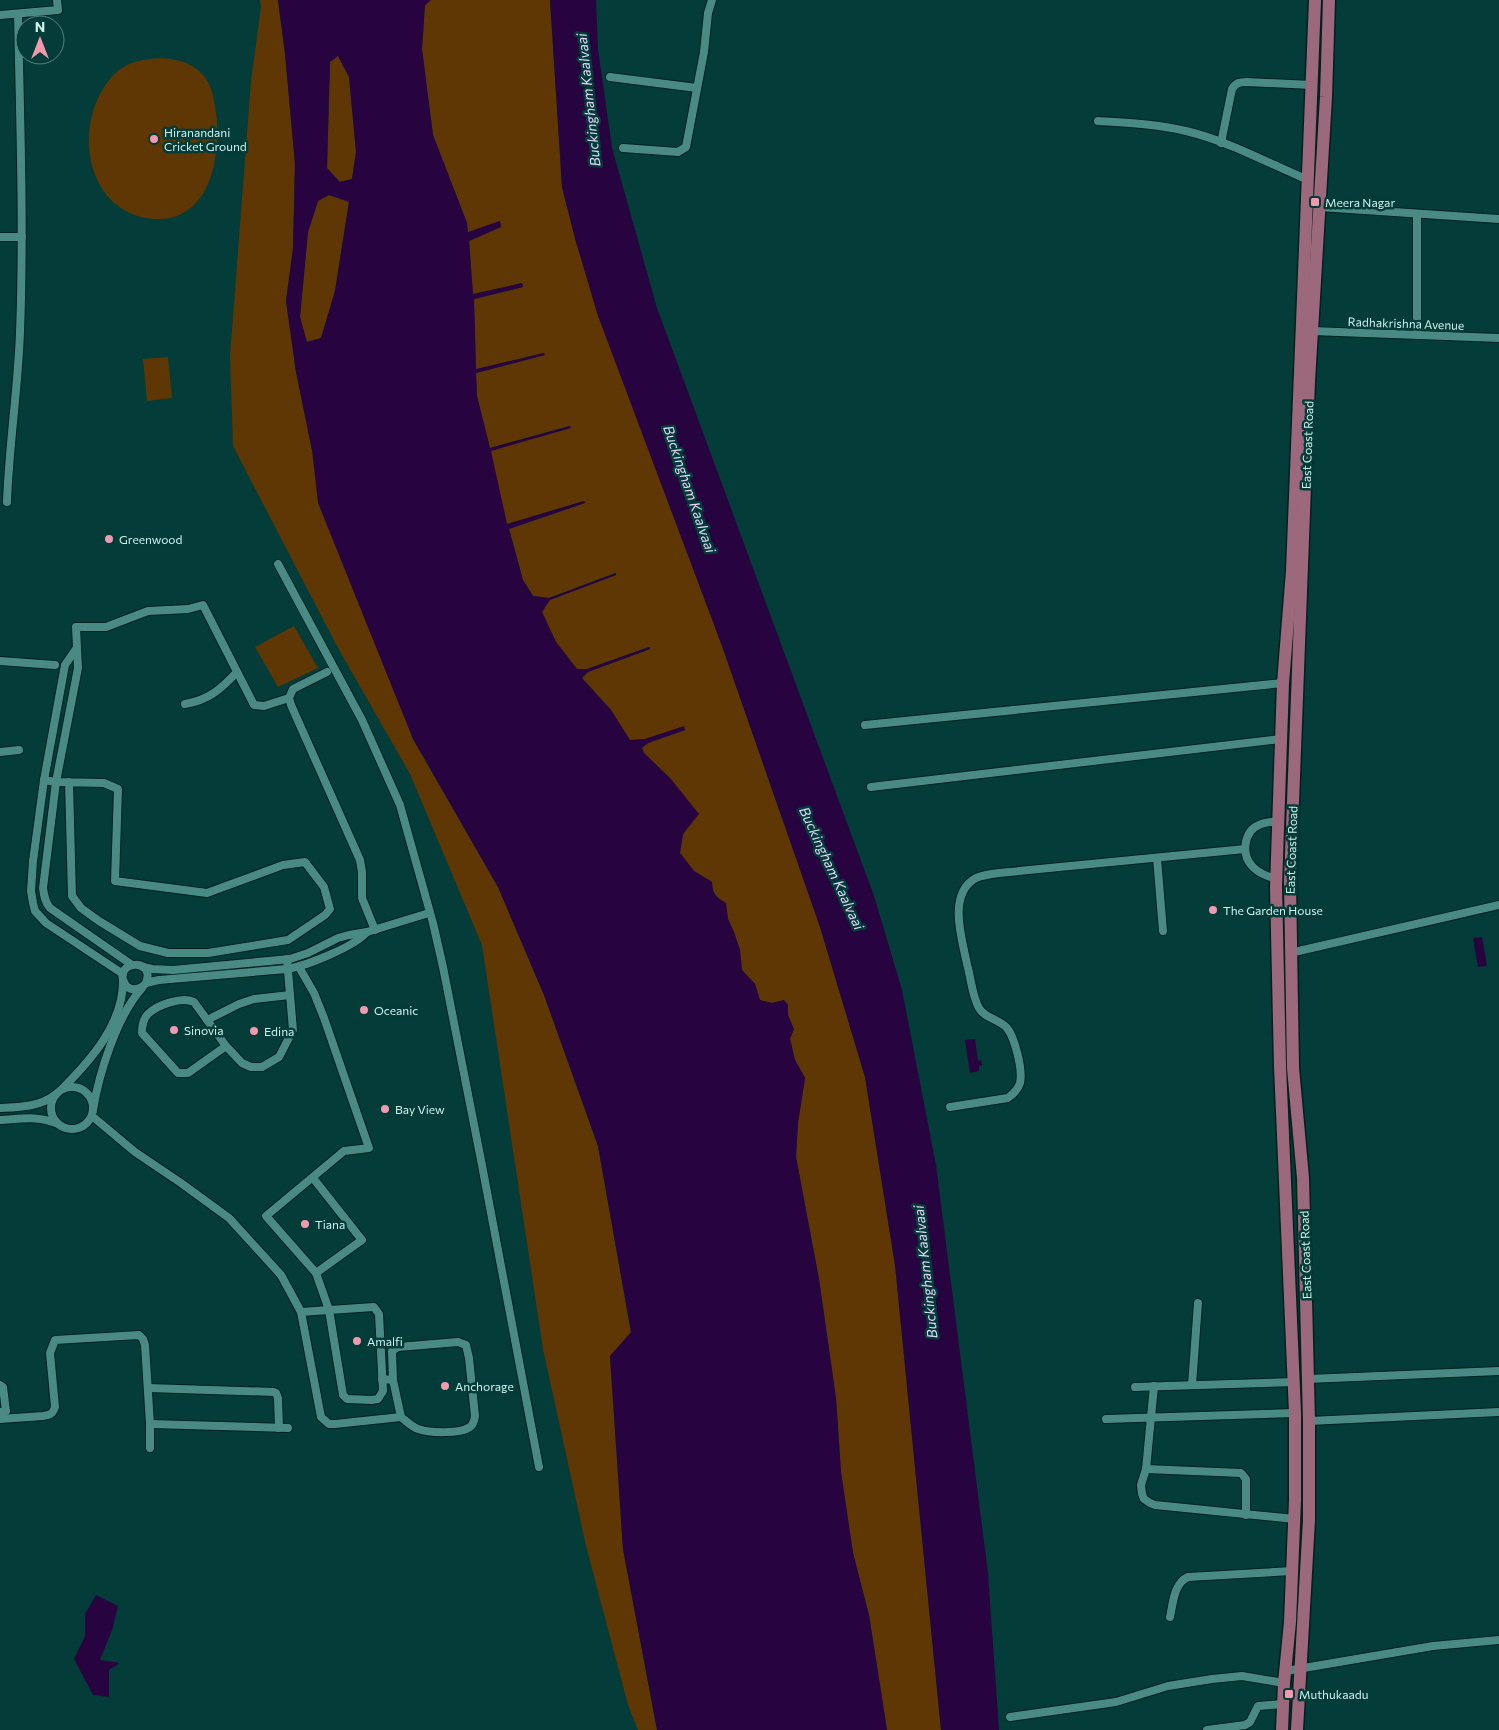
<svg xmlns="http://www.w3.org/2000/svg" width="1499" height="1730" font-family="Commissioner,sans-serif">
  <rect width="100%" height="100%" fill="#033c38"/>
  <!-- green -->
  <g fill="#5e3704">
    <path d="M260,0H278L285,54L295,164L293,248L286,301L296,372L312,450L413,739L498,887L544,995L598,1146L631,1333L610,1356L623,1549L657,1730H638L628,1705L586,1546L543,1349L482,945L410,774L338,648L233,446L230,356L251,81L261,7Z"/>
    <path d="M431,0H550L562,187L576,242L722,646L820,927L865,1077L895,1265L941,1730H887L869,1615L853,1553L841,1472L836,1398L819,1279L796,1157L798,1123L805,1078L795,1060L790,1038L794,1029L788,1015V1005L784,1000L772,1003L760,1001L755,984L742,970L740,950L734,932L728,919L726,904C716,897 713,894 712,882L694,871L680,853L683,834L692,820L681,792L670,778L643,753L642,748L648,743L685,730L684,727L645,739L630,740L611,710L582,678L588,672L650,649L649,647L587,669H577L556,642L542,612L549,600L616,575L615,573L549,598L533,596L523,580L509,529L585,503L584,501L507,524L490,451L570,427L569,426L490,448L477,396L476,373L544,355L543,353L476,370L474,299L523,287L522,283L473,295L469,241L501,227L500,221L468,233L467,223L433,135L422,49L425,5Z"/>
    <path d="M338,56L349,77L356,152L352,179L339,182L327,168L330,61Z"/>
    <path d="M162,58C176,59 190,62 200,72C210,81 213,93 215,106C223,149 213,222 155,219C92,215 75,142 100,94C106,84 112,74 122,68C134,60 148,59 162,58Z"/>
    <path d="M329,195L349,201L335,291L321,338L306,342L300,317L308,232L318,201Z"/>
    <path d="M168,357L172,398L147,401L143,359Z"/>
    <path d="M294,626L318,668L278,687L255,647Z"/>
  </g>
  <!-- water -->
  <g fill="#270340" fill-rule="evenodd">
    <path d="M278,0H431L425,5L422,49L433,135L467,223L468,232L500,221L501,227L469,241L473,294L522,283L523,287L474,299L476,369L544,353L545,355L476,373L477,396L490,448L570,426L571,428L491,451L507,524L584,501L585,503L509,529L523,580L533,596L549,598L616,573V575L550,600L542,612L556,642L577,669H587L649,647L650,649L588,672L582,678L611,710L630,740L645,739L684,726L685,730L648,743L642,748L644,753L670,778L699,814L683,834L680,853L694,871L712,882C712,894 716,897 726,903L728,919L734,932L740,950L742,970L755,984L760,1000L772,1003L784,1000L788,1005V1015L794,1029L790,1039L795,1060L805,1078L798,1123L796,1157L819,1279L836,1398L841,1472L853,1553L869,1615L887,1730H657L623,1549L610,1356L631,1332L598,1146L544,995L498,887L413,739L318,503L312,450L296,372L286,301L293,248L295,164L285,54ZM338,56L349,77L356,152L352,179L340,182L327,168L330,62ZM329,195L349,202L335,291L321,338L307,342L300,317L308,232L318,201Z"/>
    <path d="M550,0H596L598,49L612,148L657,308L874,896L902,990L936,1165L988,1573L999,1730H941L895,1265L865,1077L820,927L722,646L598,316L576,242L562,187Z"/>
    <path d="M1482,937L1487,966L1478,967L1473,938Z"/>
    <path d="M975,1039L978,1061L981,1060L982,1065L979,1066V1071L970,1073L965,1040Z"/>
    <path d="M96,1595L118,1606L112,1630L100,1660L120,1663L109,1670V1697L93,1695L74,1659L85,1636V1614Z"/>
  </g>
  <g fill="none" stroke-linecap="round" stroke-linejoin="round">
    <defs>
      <g id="minor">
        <path d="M0,15L58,10L57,0"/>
        <path d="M610,77L697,88"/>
        <path d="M1098,121C1127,123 1157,124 1186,131C1228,141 1268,163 1308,180"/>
        <path d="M1221,143L1232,89C1236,83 1239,82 1247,82L1312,85"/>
        <path d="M623,148L678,152L686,147L704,52L708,13L712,0"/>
        <path d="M1319,207L1499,219"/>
        <path d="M1417,214V335"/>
        <path d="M0,237H22"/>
        <path d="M1312,331L1499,338"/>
        <path d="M7,502C9,445 18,389 20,332C24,226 20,120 18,14"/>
        <path d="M278,564L362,720L400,805L433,923L443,967L481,1160L539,1467"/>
        <path d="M76,649L65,665L44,780L33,861L31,891L33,903L35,911L46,923L123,974"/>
        <path d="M0,661L55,665"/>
        <path d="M327,672L293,689L289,698L291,705L360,860L362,872V898L375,930"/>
        <path d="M185,704C209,700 221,689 237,672"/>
        <path d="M865,725L1283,683"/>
        <path d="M0,752L19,750"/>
        <path d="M44,780L56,782L104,783L118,789L115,881L207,893L283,865L305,862L324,887L330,909L325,915L288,940L208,953H168L140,946L99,921L81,908L72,896L69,782"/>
        <path d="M871,787L1281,739"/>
        <path d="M1157,858L1163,931"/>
        <path d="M1276,879C1267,876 1258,873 1252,866C1241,854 1244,831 1259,825C1265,822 1272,822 1278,821"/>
        <path d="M1290,953L1499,905"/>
        <path d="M132,965L50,908C45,902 44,896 43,888L56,782L78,668L76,627H106L148,611L188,609L203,605L254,705L264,706L289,698"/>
        <path d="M143,967L152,969L173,970L290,959L308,953L338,938L349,935L367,932L429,913"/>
        <path d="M299,967L314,993L324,1018L369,1148L344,1151L266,1216L316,1273L329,1310L301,1312"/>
        <path d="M146,983C156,957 114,961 124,982C128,992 140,991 146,983L159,980L287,969C306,966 354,947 367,932"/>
        <path d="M207,1020L239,1004L254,999L290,995"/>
        <path d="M226,1046L188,1073H178L142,1033C142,1027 143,1019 148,1014C157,1005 182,996 194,1002L226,1046L242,1063L251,1067H262L279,1057L293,1030L287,959"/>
        <circle cx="72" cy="1108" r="21"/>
        <path d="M62,1089C91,1060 123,1024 123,981"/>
        <path d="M950,1107L1008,1098C1013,1094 1018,1090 1020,1083C1023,1070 1015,1038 1007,1028C999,1019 984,1018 979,1008C972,996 971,978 967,964C962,939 947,894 976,878C983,875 991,874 999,873L1245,849"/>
        <path d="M0,1108C20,1107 39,1107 55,1095"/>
        <path d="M93,1110C99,1073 117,1016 142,988"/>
        <path d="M92,1116L135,1152L181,1183L229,1218L281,1275L301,1312L321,1417L329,1424H335L401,1417"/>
        <path d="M0,1120C20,1119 39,1115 58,1124"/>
        <path d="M313,1178L362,1240L316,1273"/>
        <path d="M374,1307L379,1314L383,1391L378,1399L372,1400L347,1399L343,1395L329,1310Z"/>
        <path d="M382,1379L393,1380L392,1351L398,1347L458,1342L466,1345L469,1358L475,1416C474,1421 474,1424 470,1427C461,1434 429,1433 418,1429C412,1427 406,1421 401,1417L393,1380"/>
        <path d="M1308,1379L1499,1371"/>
        <path d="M0,1385L3,1387L6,1411L0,1412"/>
        <path d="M1192,1385L1198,1303"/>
        <path d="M1154,1386L1146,1469L1141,1485L1142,1494L1144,1499L1150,1503L1155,1505L1295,1519"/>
        <path d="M1135,1387L1295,1382"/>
        <path d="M148,1388L274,1392L276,1393L278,1398L279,1428"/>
        <path d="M0,1419L43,1416C50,1415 53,1414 55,1407L50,1353L55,1340L139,1335L143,1339L145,1345L150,1424V1448"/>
        <path d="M1106,1419L1295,1413"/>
        <path d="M1309,1421L1499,1412"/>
        <path d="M150,1424L288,1428"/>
        <path d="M1146,1469L1241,1473L1246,1479V1515"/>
        <path d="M1170,1617C1173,1603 1174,1583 1188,1577L1292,1571"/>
        <path d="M1286,1671L1433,1646L1499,1640"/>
        <path d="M1010,1717L1116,1702L1168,1686L1212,1679L1242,1676L1284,1683"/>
        <path d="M1207,1730L1245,1725L1250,1722L1258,1706L1283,1704"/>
      </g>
      <g id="primary">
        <path d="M1282,1730L1284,1683L1290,1622L1295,1500V1413L1280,1066L1276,887L1283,683L1292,571L1315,0"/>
        <path d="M1297,1730L1309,1520V1421L1303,1178L1293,1068L1290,881L1309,381L1326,97L1329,0"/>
      </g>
    </defs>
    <!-- minor casing -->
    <use href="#minor" stroke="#00211e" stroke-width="10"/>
    <!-- primary casing -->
    <use href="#primary" stroke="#00211e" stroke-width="15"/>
    <!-- minor -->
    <use href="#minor" stroke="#498b84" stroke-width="8"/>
    <!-- primary -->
    <use href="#primary" stroke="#9c687c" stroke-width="12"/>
  </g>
  <!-- markers -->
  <g fill="#f29aad" stroke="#033c38" stroke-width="2">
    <circle cx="154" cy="139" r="5"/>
    <rect x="1310" y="197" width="10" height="10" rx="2.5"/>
    <circle cx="109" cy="539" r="5"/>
    <circle cx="1213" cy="910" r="5"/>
    <circle cx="364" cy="1010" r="5"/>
    <circle cx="174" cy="1030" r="5"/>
    <circle cx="254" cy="1031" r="5"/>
    <circle cx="385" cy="1109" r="5"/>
    <circle cx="305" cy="1224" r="5"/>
    <circle cx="357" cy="1341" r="5"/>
    <circle cx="445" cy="1386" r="5"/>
    <rect x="1284" y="1689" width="10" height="10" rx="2.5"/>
  </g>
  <g text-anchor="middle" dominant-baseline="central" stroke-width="5" stroke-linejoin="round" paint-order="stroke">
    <!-- poi labels -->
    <g font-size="12" fill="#cff0eb" stroke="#033c38" text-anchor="start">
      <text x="164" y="132">Hiranandani<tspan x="164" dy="14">Cricket Ground</tspan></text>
      <text x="1325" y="202">Meera Nagar</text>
      <text x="119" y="539">Greenwood</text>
      <text x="1223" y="910">The Garden House</text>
      <text x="374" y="1010">Oceanic</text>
      <text x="184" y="1030">Sinovia</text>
      <text x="264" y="1031">Edina</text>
      <text x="395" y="1109">Bay View</text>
      <text x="315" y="1224">Tiana</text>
      <text x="367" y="1341">Amalfi</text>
      <text x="455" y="1386">Anchorage</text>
      <text x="1299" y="1694">Muthukaadu</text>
    </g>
    <!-- street labels -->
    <g font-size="12" fill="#cff0eb" stroke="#033c38">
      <text transform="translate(1406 323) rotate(2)">Radhakrishna Avenue</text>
      <text transform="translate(1307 445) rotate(-88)">East Coast Road</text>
      <text transform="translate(1291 850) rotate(-88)">East Coast Road</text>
      <text transform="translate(1305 1255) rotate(-92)">East Coast Road</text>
    </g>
    <!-- water labels -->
    <g font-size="14" font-style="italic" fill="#e4d3f8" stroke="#033c38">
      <text transform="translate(588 100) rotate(-96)">Buckingham Kaalvaai</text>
      <text transform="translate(690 489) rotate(71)">Buckingham Kaalvaai</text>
      <text transform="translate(832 868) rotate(65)">Buckingham Kaalvaai</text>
      <text transform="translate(925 1272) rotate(-96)">Buckingham Kaalvaai</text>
    </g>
  </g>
  <!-- north arrow -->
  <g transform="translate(40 40)"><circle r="24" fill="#033c38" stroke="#558480"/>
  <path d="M0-4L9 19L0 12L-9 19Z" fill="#f29aad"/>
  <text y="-8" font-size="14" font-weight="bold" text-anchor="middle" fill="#cff0eb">N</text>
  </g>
</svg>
